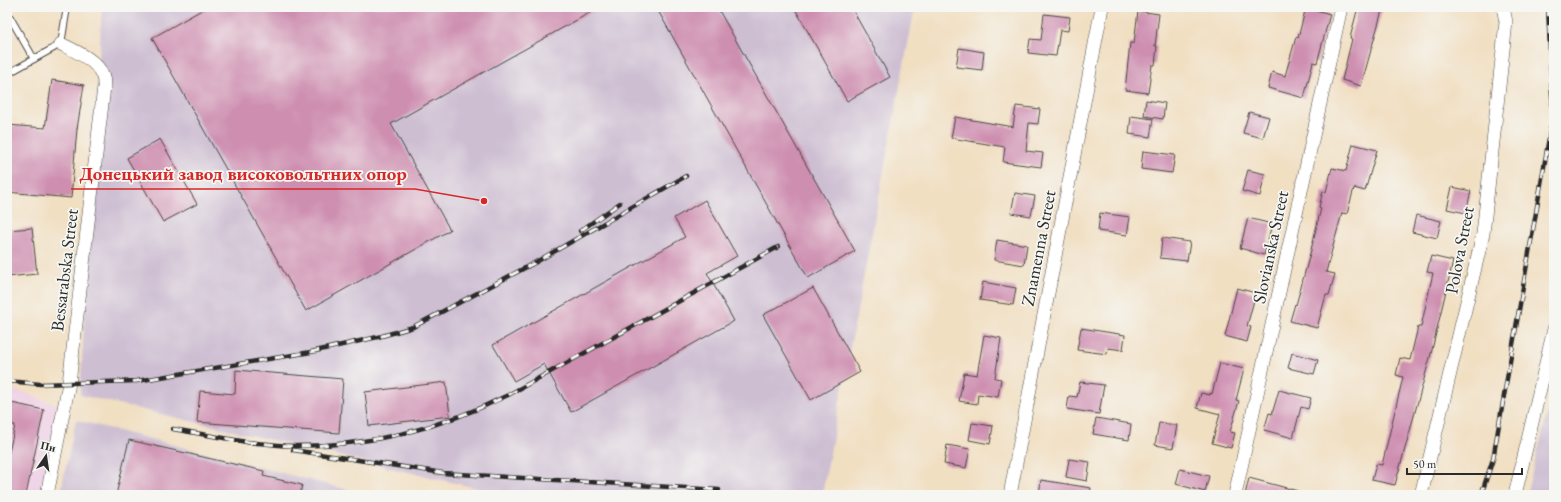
<svg xmlns="http://www.w3.org/2000/svg" width="1561" height="502" font-family="'EB Garamond',serif">
  <rect width="100%" height="100%" fill="#f6f6f2"/>
  <filter id="ink" filterUnits="userSpaceOnUse"><feTurbulence type="fractalNoise" baseFrequency=".025" numOctaves="2"/><feDisplacementMap in="SourceGraphic" scale="8" xChannelSelector="R" yChannelSelector="G"/><feConvolveMatrix kernelMatrix="1 2 1 2 8 2 1 2 1" color-interpolation-filters="sRGB"/></filter>
  <filter id="wash" filterUnits="userSpaceOnUse"><feTurbulence type="fractalNoise" baseFrequency=".012" numOctaves="4" result="noise"/><feDisplacementMap in="SourceGraphic" scale="16" xChannelSelector="R" yChannelSelector="G"/><feGaussianBlur stdDeviation="0.9" result="paint"/><feColorMatrix in="noise" values="0 0 0 0 0 0 0 0 0 0 0 0 0 0 0 0 0 1.4 0 .05"/><feComposite in="paint" operator="in"/></filter>
  <g filter="url(#wash)">
    <rect width="100%" height="100%" fill="#f1dfc2"/>
    <!-- built -->
    <path fill="#efd0e6" d="M7,387L58,405L41,495H7Z"/>
    <!-- industrial -->
    <g fill="#cdbed2">
      <path d="M102,7H915L822,495H506L80,395Z"/>
      <path d="M1554,389V495H1526Z"/>
      <path d="M76,420L368,495H60Z"/>
    </g>
    <g id="blocks">
      <!-- building -->
      <g fill="#ce8eb0">
        <path d="M207,7H600L391,124L450,230L306,311L152,38Z"/>
        <path d="M656,7H717L855,251L808,278Z"/>
        <path d="M794,7H851L890,77L847,101Z"/>
        <path d="M1306,7L1330,14L1317,63L1313,62L1304,98L1268,88L1272,72L1285,76L1296,37L1298,38Z"/>
        <path d="M1358,7H1383L1361,86L1342,80L1352,39L1350,38Z"/>
        <path d="M1138,11L1159,14L1155,46H1157L1155,65H1152L1148,93L1125,90L1130,43H1134Z"/>
        <path d="M1044,14L1070,17L1068,31L1060,30L1056,56L1028,53L1030,39L1041,40Z"/>
        <path d="M959,48L984,52L982,70L956,67Z"/>
        <path d="M52,80L84,85L77,129L71,198L7,192V125L45,128Z"/>
        <path d="M1146,100L1165,103L1163,119L1144,116Z"/>
        <path d="M1016,106L1040,109L1038,124L1029,123L1026,151L1043,153L1041,167L1003,162L1005,147L951,138L955,117L1013,127Z"/>
        <path d="M1249,112L1269,117L1263,138L1243,133Z"/>
        <path d="M1131,116L1153,119L1150,137L1129,134Z"/>
        <path d="M160,139L197,204L163,222L127,158Z"/>
        <path d="M1353,144L1377,150L1365,191L1354,188L1347,214L1342,213L1326,272L1335,274L1329,295H1326L1317,328L1290,321L1295,304L1296,305L1311,250L1321,208L1319,207L1323,191L1326,192L1332,168L1346,171Z"/>
        <path d="M1143,151L1175,155L1172,173L1141,169Z"/>
        <path d="M1248,170L1265,174L1260,196L1242,191Z"/>
        <path d="M1452,187L1471,191L1466,213L1447,209Z"/>
        <path d="M1015,193L1035,196L1031,216L1011,213Z"/>
        <path d="M705,200L737,256L707,273L734,321L571,412L544,364L514,381L493,345L685,237L674,218Z"/>
        <path d="M1100,213L1130,217L1127,235L1098,231Z"/>
        <path d="M1416,215L1441,221L1437,238L1412,232Z"/>
        <path d="M1248,218L1272,224L1264,255L1240,248Z"/>
        <path d="M32,228L37,274L7,277V230Z"/>
        <path d="M1162,238L1190,242L1187,261L1160,258Z"/>
        <path d="M997,240L1027,245L1024,265L994,260Z"/>
        <path d="M1431,256L1453,261L1432,350L1395,485L1372,480L1376,464L1382,465L1403,377L1396,375L1400,358L1410,360L1418,327H1421L1433,273L1427,272Z"/>
        <path d="M983,282L1016,288L1013,305L980,300Z"/>
        <path d="M813,288L860,372L811,400L763,315Z"/>
        <path d="M1237,288L1256,293L1247,326L1251,327L1247,342L1225,336Z"/>
        <path d="M1081,328L1125,335L1123,350L1108,348L1107,354L1077,350Z"/>
        <path d="M984,335L1001,338L995,378L1001,379L998,397L978,394L977,404L959,401L964,373L977,375Z"/>
        <path d="M1292,353L1318,360L1314,374L1288,368Z"/>
        <path d="M1220,363L1244,369L1236,400L1239,401L1230,432L1235,433L1231,448L1212,443L1220,414L1197,408L1201,393L1210,395V393L1212,394Z"/>
        <path d="M236,370L343,379L339,433L197,422L200,391L235,394Z"/>
        <path d="M446,382L450,416L369,426L365,392Z"/>
        <path d="M1080,382L1104,385L1099,414L1067,409L1069,396L1077,397Z"/>
        <path d="M1279,390L1311,398L1308,409L1301,407L1293,438L1264,430L1269,413L1272,414Z"/>
        <path d="M7,402L44,410L26,495H7V462L15,425L7,424Z"/>
        <path d="M1096,418L1131,424L1129,440L1093,434Z"/>
        <path d="M972,423L993,426L990,444L969,440Z"/>
        <path d="M1159,423L1177,425L1173,448L1155,445Z"/>
        <path d="M129,440L264,471L263,476L302,485L300,495H116Z"/>
        <path d="M947,445L970,449L966,468L944,464Z"/>
        <path d="M1069,459L1090,462L1087,481L1066,477Z"/>
        <path d="M1180,469L1209,476L1205,492L1176,484Z"/>
        <path d="M1249,478L1298,491L1297,495H1245Z"/>
        <path d="M1041,480L1091,488L1090,495H1039Z"/>
      </g>
    </g>
  </g>
  <g filter="url(#ink)">
    <use href="#blocks" fill-opacity="0" stroke="#494642" stroke-width="1"/>
    <g fill="none" stroke-linecap="round" stroke-linejoin="round">
      <defs>
        <g id="lane">
          <path d="M7,12L34,59"/>
          <path d="M7,74L61,44L67,7"/>
        </g>
        <g id="street">
          <path d="M47,495L69,383L104,87C104,84 104,78 102,75C97,60 75,51 61,44"/>
          <path d="M1010,495L1102,7"/>
          <path d="M1235,495L1341,7"/>
          <path d="M1421,495L1483,234L1506,22L1503,7"/>
          <path d="M1515,495L1554,329"/>
        </g>
      </defs>
      <!-- lane casing -->
      <use href="#lane" stroke="#494642" stroke-width="8"/>
      <!-- street casing -->
      <use href="#street" stroke="#494642" stroke-width="14"/>
      <!-- lane -->
      <use href="#lane" stroke="#fff" stroke-width="6"/>
      <!-- street -->
      <use href="#street" stroke="#fff" stroke-width="13"/>
      <defs>
        <g id="rail">
          <path d="M580,231L620,203"/>
          <path d="M7,381L40,384L137,381L311,352L382,336L413,327L536,262L686,176"/>
          <path d="M173,429L252,443"/>
          <path d="M247,442C263,443 280,446 296,446C369,446 442,428 508,395L778,247"/>
          <path d="M293,450L443,473L719,490"/>
          <path d="M1481,495L1493,459L1553,115L1548,7"/>
        </g>
      </defs>
      <!-- rail casing -->
      <use href="#rail" stroke="#2b2b2b" stroke-width="4.5"/>
      <!-- rail -->
      <use href="#rail" stroke="#f6f6f2" stroke-width="3" stroke-dasharray="9" stroke-linecap="butt"/>
    </g>
  </g>
  <g text-anchor="middle" dominant-baseline="central" stroke-width="3.5" stroke-linejoin="round" paint-order="stroke">
    <!-- street labels -->
    <g font-size="18" fill="#2b2b2b" stroke="#f6f6f2">
      <text transform="translate(1270 247) rotate(-78)">Slovianska Street</text>
      <text transform="translate(1038 248) rotate(-79)">Znamenna Street</text>
      <text transform="translate(1459 250) rotate(-79)">Polova Street</text>
      <text transform="translate(64 270) rotate(-83)">Bessarabska Street</text>
    </g>
  </g>
  <!-- callouts -->
  <path fill="none" stroke="#d62828" stroke-width="1.5" d="M484 201L415 189H71"/>
  <circle fill="#d62828" stroke="#f6f6f2" stroke-width="1.5" cx="484" cy="201" r="4"/>
  <g font-size="19" text-anchor="middle" font-weight="bold" fill="#d62828" stroke="#f6f6f2" stroke-width="3.5" stroke-linejoin="round" paint-order="stroke">
    <text x="243" y="180">Донецький завод високовольтних опор</text>
  </g>
  <!-- margin -->
  <rect width="1561" height="502" fill="none" stroke="#f6f6f2" stroke-width="24"/>
  <!-- north arrow -->
  <g transform="translate(46 456) rotate(13)" stroke="#f6f6f2" stroke-width="3" paint-order="stroke">
  <path d="M0-3L7 15L0 10L-7 15Z" fill="#2b2b2b"/>
  <text y="-6" font-size="11" font-weight="bold" text-anchor="middle" fill="#2b2b2b">Пн</text>
  </g>
  <!-- scale -->
  <path d="M1407 468v6h115v-6" fill="none" stroke="#2b2b2b" stroke-width="2"/>
  <text x="1413" y="468" font-size="12" fill="#2b2b2b" stroke="#f6f6f2" stroke-width="3" paint-order="stroke">50 m</text>
</svg>
